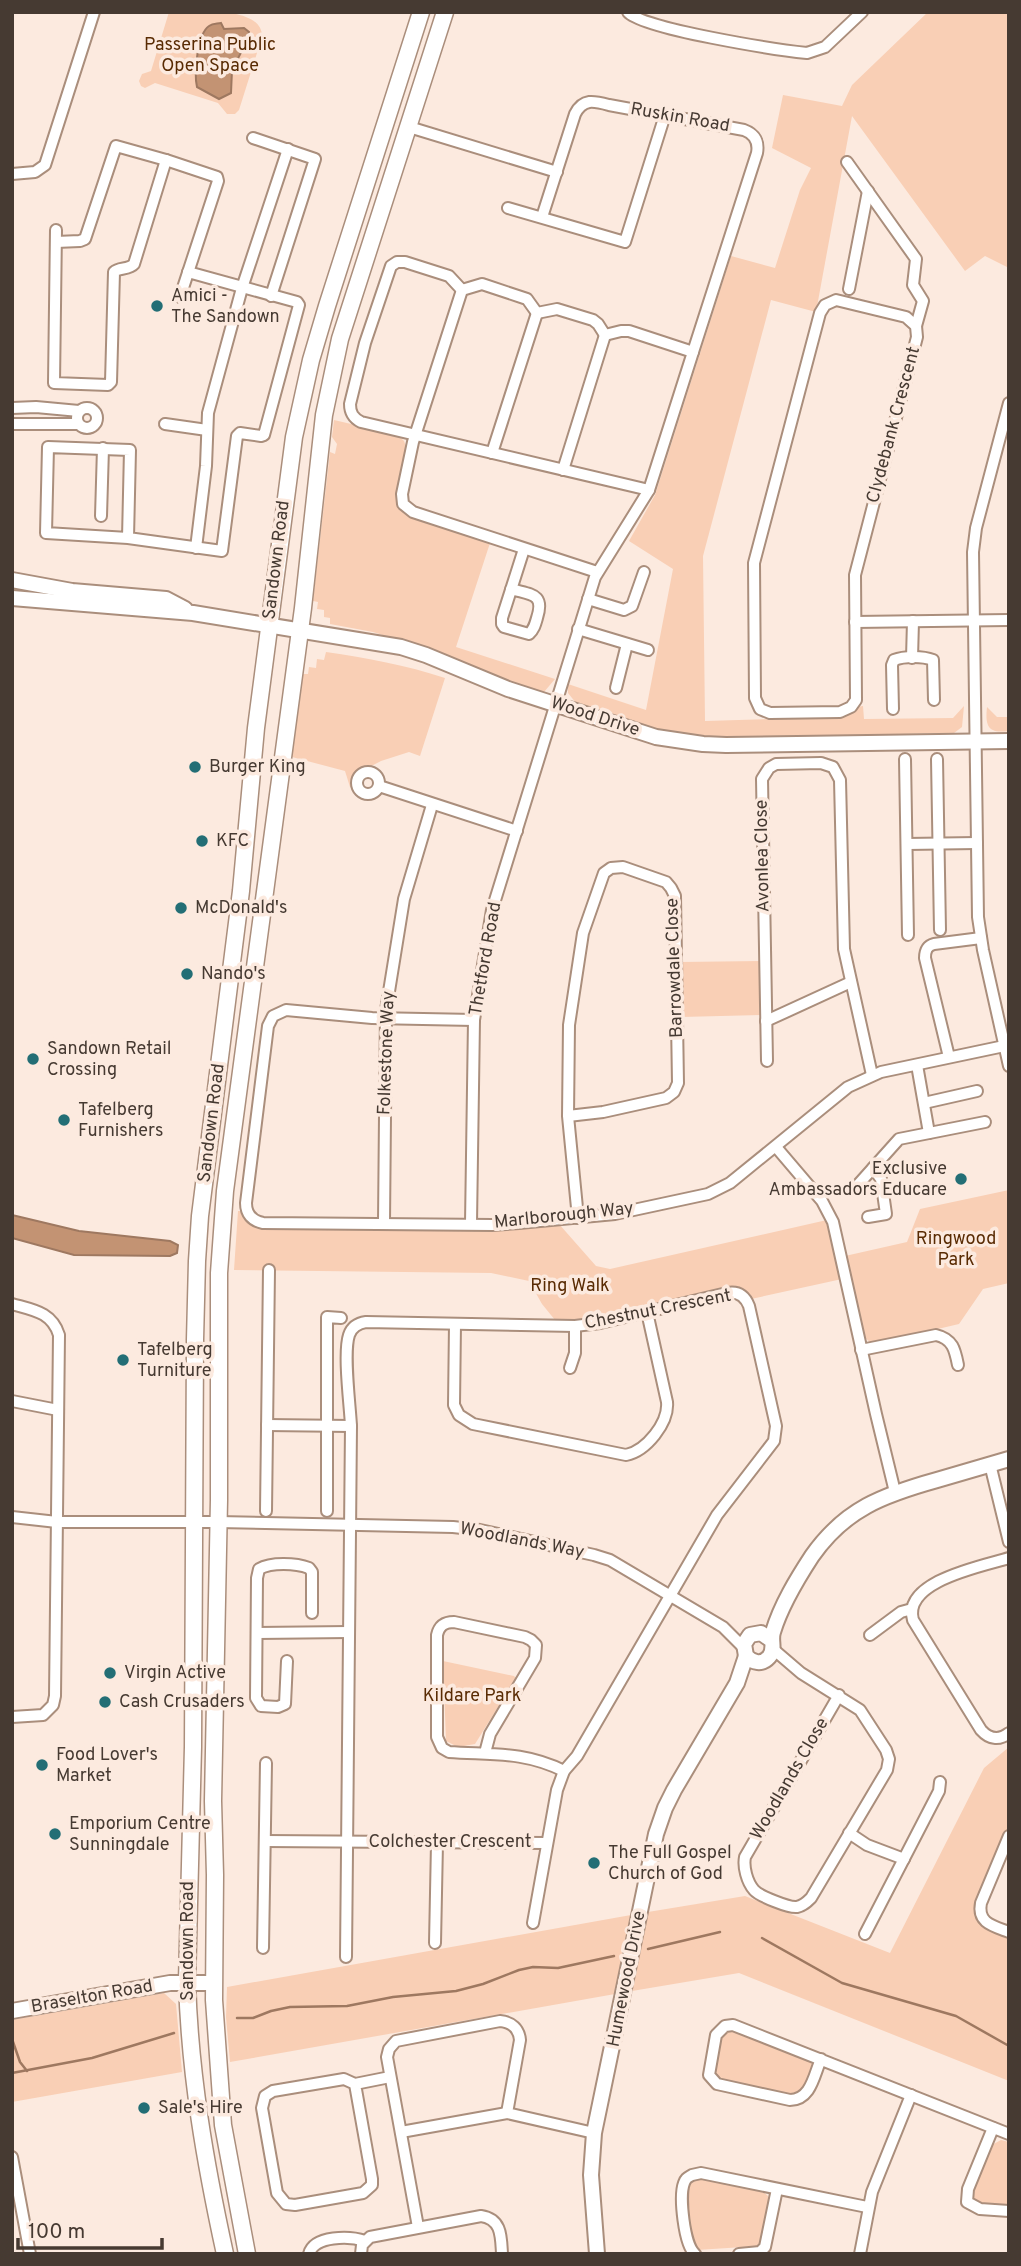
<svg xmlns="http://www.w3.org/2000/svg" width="1021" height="2266" font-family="Overpass,sans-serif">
  <rect width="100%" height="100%" fill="#fceadf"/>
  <!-- green -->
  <g fill="#f9cfb5">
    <path d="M169,12C191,12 263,4 262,37L239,110L235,114H227L218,103L155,83L145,88L141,86L139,81L142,74L151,71Z"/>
    <path d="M928,12H1009V268L985,256L965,271L852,116L816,312L771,300L703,556L705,721L840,717C850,715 854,706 863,706L864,719L953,718L964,706L962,727L954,733L861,735V737L719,739L690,736L659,731L576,705V703L568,693V684L646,710L673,569L629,541L655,495L731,256L775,268L800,190L811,168L772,148L783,95L842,106L852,85Z"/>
    <path d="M334,420L398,435L404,441L407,449C403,467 389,500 405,514L490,543L456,647L555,679L544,692L500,680L414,645L373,632L330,624V618L324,617V610L317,609L318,602L313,601L330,452L335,454L337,444L332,437Z"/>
    <path d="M326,652C367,658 406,665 445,678L420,756L409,752L381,761L358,773L354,786L350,787L345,771L292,757L302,674H308L309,667L316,668L317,659L324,660Z"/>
    <path d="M987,707L997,717H1009V731C988,734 985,726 987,707Z"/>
    <path d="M761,961V1015L681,1017L680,962Z"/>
    <path d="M1009,1190V1283L983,1289L959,1324L878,1343L870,1342L864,1337L845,1256L907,1242L920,1209Z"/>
    <path d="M238,1211H241L245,1219L255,1226L559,1224L596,1266L610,1269L827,1220L842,1279L751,1299L730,1288L589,1320H555L542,1304L529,1281L491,1273L234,1270Z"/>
    <path d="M443,1661L514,1676L516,1678L475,1744L458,1747L446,1741Z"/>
    <path d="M1009,1747V1829L1005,1832L975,1908C977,1928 993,1931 1009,1938V2081L739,1973L632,1991L648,1912L745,1896L890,1953L984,1768Z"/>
    <path d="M631,1915L615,1994L230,2062L226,2017L227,1987Z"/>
    <path d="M164,1993L176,2004L182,2072L12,2102V2020Z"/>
    <path d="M728,2028L805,2056L812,2064L803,2093L793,2096L721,2083L712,2072L718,2037Z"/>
    <path d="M1001,2140L1009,2142V2207L982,2205L973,2200L972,2197L990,2146Z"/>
    <path d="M699,2178L761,2190L768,2196L769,2201L762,2243L759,2246L697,2250L690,2242L686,2190L692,2180Z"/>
  </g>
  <!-- water -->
  <g fill="#c39373" stroke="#9e7860" stroke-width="2">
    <path d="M221,23L224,29L244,28L249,32L248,39L232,70L231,93L219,99L197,87C194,74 197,34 209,26C213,23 217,24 221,23Z"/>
    <path d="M12,1215L79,1231L170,1241L178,1245L177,1253L170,1256L74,1255L12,1238Z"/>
  </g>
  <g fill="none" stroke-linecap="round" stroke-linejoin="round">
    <!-- stream -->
    <g stroke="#9e7860" stroke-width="2.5">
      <path d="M762,1938L842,1983L956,2016L1009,2046"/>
      <path d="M648,1949L720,1932"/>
      <path d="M237,2018H253L271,2011L290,2007L347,2006L393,1997L456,1991L483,1984L519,1970L533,1967L558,1968L614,1956"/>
      <path d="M12,2039L20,2062L27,2071"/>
      <path d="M12,2073L92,2058L174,2033"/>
    </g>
    <defs>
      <g id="minor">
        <path d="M628,12C642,29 778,50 807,53L825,47L862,12"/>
        <path d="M409,127L557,172"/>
        <path d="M253,138L315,159L271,296"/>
        <path d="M847,162L916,259L913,285L923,301L916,326"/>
        <path d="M12,174L35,172L45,165L94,12"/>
        <path d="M508,208L625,242L665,115"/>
        <path d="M542,217L575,114C583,98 594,101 609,105L744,130C755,134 759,142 757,153L693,352"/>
        <path d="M56,230L54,383L108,385L111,382L114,272C119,267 129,270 134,264L166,160"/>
        <path d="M56,242L80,241L85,239L116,146L166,160L217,177L218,181L180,297"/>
        <path d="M849,289L868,191"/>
        <path d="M462,290L449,276L405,262H397L391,266L365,343L350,404C350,413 353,418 361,422L649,490"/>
        <path d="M836,300L906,317L916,326L917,337L855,575L856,700L851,707L840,712L770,713L760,709L755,698L754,563L820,313L825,305Z"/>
        <path d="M1009,403L976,528L973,552L978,917L983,950L1009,1066"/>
        <circle cx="87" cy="418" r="10"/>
        <path d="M12,408L36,407L79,411"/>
        <path d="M12,424H78"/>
        <path d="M165,424L207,430"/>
        <path d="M492,453L537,313"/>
        <path d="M563,470L605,335"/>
        <path d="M101,516L103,448"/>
        <path d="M128,538L130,450L48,447L46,533L128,538L222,551L237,436L240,433L261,436L264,435L299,305L297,302L188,272"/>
        <path d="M196,548L206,466L208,413L242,288L288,149"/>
        <path d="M511,589C531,595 545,593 537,618C535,625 534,629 529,634L504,627L502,624V618L524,549"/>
        <path d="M588,599L624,610L632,606L644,572"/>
        <path d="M855,622L1009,620"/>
        <path d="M578,629L648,650"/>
        <path d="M912,658L913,621"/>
        <path d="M616,688L627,644"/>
        <path d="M893,709L892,665L894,660C904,656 923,656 933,660L934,700"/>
        <path d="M905,759L908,935"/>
        <path d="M937,759L940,930"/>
        <circle cx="368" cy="783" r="11"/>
        <path d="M379,786L517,831"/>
        <path d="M907,844L977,843"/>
        <path d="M474,1020L372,1018L286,1010L273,1016L268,1026L246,1203C246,1214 252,1221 263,1223L492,1225L519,1223L615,1214L708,1194L730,1183L848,1087L881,1072L1009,1045"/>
        <path d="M766,1021L851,982"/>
        <path d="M949,1057L925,958C925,950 927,946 934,944L981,938"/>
        <path d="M767,1061L762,779L769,768L776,764L821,763L833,767L840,780L844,949L872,1075"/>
        <path d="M917,1065L929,1133"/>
        <path d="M924,1103L977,1091"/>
        <path d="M568,1116L603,1112L666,1098L674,1092L678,1083L675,896L671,888L666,882L623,867L611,868L604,873L583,933L569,1025L568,1116L578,1218"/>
        <path d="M776,1147L822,1201L833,1222L876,1414L895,1492"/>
        <path d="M856,1187L899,1139L985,1122"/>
        <path d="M868,1217L886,1214L881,1179L873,1168"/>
        <path d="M384,1223L386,1010L404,899L432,805"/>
        <path d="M471,1223L474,1020L492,910L595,577L649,490L693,352L629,331H621L605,335L598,324L593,320L557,309L537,313L527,299L482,284L462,290L413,442L402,494L403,504L413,512L597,572"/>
        <path d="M12,1304C33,1310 52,1312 59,1335L55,1696L53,1705L43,1715L12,1717"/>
        <path d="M455,1324L454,1405L459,1415L473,1424L626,1455C646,1451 669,1423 667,1402L647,1312"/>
        <path d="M861,1350L936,1335C953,1339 955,1350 958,1365"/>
        <path d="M570,1368L575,1353V1326"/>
        <path d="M12,1401L58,1410"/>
        <path d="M267,1425L351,1426"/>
        <path d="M990,1464L1009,1542"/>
        <path d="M266,1511L269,1270"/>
        <path d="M327,1511V1317L341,1318"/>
        <path d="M12,1517L57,1522H218L453,1527L480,1530L594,1555L610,1560L723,1627L743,1647"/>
        <path d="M1009,1558C983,1566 902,1581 913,1620L981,1730C989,1739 999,1741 1009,1733"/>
        <path d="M257,1633L349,1632"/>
        <path d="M870,1635L901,1612L912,1609"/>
        <path d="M773,1649L801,1673L860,1710L886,1750L889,1759L887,1770L811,1898C807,1902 803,1906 797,1907C789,1908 759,1896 754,1890C747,1882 743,1867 745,1857L839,1695"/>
        <path d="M287,1661L285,1704L278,1707L261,1706L256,1698L257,1578L259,1569C271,1562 296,1563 309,1568L312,1572V1613"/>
        <path d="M485,1753L490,1734L535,1658L536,1645L531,1640L525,1637L454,1622C444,1622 439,1626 437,1635V1737L442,1748L449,1752C491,1755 524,1751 564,1771"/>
        <path d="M849,1833L867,1845L904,1859"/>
        <path d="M1009,1836L981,1903C977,1923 993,1926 1009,1932"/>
        <path d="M265,1841L546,1843"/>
        <path d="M865,1934L939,1791L940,1782"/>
        <path d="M435,1943L437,1843"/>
        <path d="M263,1948L266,1763"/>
        <path d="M346,1957L351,1426C350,1405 343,1353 349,1335C352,1326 359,1323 366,1322L575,1326L600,1323L727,1293C738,1291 745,1296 749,1306L776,1426L774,1441L717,1515L577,1756L564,1771L557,1790L533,1923"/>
        <path d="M821,2059C814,2075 811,2100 790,2100L717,2084L709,2075L716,2035L725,2026L733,2025L1009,2134"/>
        <path d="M355,2084L372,2179V2185L363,2193L295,2205L286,2204L277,2193L262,2108L265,2096L273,2091L344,2079L355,2084L390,2077"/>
        <path d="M993,2128L968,2189L967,2202L980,2209L1009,2211"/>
        <path d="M401,2132L507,2113"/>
        <path d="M12,2157L30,2254"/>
        <path d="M418,2227L387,2057L389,2049L396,2041L500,2021C512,2022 519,2029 520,2040L507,2113L594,2133"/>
        <path d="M309,2254C314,2235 350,2236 365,2241"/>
        <path d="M361,2254L362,2245L370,2237L481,2216C502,2219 501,2237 502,2254"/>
        <path d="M695,2254C684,2245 679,2196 684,2183C686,2178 687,2178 692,2175L701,2173L867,2207"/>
        <path d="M739,2254L760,2252L765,2247L777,2189"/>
        <path d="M860,2254L872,2192L911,2095"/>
      </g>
      <g id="tertiary">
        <path d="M12,580L72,591L166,599L185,609"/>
        <path d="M12,598L193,613L401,647L426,655L508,689L656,737L703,744L726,745L1009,741"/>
        <path d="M771,1640L761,1633L750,1635L744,1644L746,1656C753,1663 762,1665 769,1657C776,1649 770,1641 773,1632C781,1605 797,1579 812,1556C845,1509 883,1495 937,1480C961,1473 985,1466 1009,1459"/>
        <path d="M12,2011L170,1983H214"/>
        <path d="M597,2254L591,2175L594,2133L656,1834L665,1808L674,1790L737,1683L746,1656"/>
      </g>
      <g id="secondary">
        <path d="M225,2254C205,2162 190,2076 187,1982L193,1747L195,1340L197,1261L200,1216L241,891L256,728L294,437L311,360L327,306L421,12"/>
        <path d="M247,2254L223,2125L214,2000L215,1875L213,1801L219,1500V1273L225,1191L303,608L324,415L340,339L445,12"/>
      </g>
    </defs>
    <!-- minor casing -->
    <use href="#minor" stroke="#aa8e7c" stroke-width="14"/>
    <!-- tertiary casing -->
    <use href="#tertiary" stroke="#aa8e7c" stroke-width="18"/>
    <!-- secondary casing -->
    <use href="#secondary" stroke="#aa8e7c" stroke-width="19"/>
    <!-- minor -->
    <use href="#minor" stroke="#fff" stroke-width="10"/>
    <!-- tertiary -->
    <use href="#tertiary" stroke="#fff" stroke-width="14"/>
    <!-- secondary -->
    <use href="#secondary" stroke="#fff" stroke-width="16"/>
  </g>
  <!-- markers -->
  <g fill="#236e75" stroke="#fceadf" stroke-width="2.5">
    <circle cx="157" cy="306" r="7"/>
    <circle cx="195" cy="767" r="7"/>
    <circle cx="202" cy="841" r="7"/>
    <circle cx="181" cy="908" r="7"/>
    <circle cx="187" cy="974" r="7"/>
    <circle cx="33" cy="1059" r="7"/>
    <circle cx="64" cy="1120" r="7"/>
    <circle cx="961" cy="1179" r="7"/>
    <circle cx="123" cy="1360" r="7"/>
    <circle cx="110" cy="1673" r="7"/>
    <circle cx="105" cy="1702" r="7"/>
    <circle cx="42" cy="1765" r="7"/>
    <circle cx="55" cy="1834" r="7"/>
    <circle cx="594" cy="1863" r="7"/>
    <circle cx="144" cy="2108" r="7"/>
  </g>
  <g text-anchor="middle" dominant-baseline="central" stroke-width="7" stroke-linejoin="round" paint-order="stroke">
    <!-- park labels -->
    <g font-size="18" fill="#592b03" stroke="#fceadf">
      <text x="210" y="45">Passerina Public<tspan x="210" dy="21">Open Space</tspan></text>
      <text x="956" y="1239">Ringwood<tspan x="956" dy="21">Park</tspan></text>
      <text x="570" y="1286">Ring Walk</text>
      <text x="472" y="1696">Kildare Park</text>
    </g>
    <!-- street labels -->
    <g font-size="18" fill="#463a32" stroke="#fceadf">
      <text transform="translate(680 118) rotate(10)">Ruskin Road</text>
      <text transform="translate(894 425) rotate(-75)">Clydebank Crescent</text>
      <text transform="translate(277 560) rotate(-83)">Sandown Road</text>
      <text transform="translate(595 717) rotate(18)">Wood Drive</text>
      <text transform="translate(763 856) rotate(-91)">Avonlea Close</text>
      <text transform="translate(486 959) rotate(-80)">Thetford Road</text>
      <text transform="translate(675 968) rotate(-92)">Barrowdale Close</text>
      <text transform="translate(387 1053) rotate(-88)">Folkestone Way</text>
      <text transform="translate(212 1123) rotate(-83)">Sandown Road</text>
      <text transform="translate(564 1216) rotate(-6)">Marlborough Way</text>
      <text transform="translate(658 1310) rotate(-11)">Chestnut Crescent</text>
      <text transform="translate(522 1541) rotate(11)">Woodlands Way</text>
      <text transform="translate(790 1779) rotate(-60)">Woodlands Close</text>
      <text x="450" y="1842">Colchester Crescent</text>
      <text transform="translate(188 1941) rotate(-90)">Sandown Road</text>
      <text transform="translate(627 1979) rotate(-79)">Humewood Drive</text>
      <text transform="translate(92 1997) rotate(-10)">Braselton Road</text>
    </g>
    <!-- poi labels -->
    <g font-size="18" fill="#463a32" stroke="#fceadf" text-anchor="start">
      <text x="171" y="296">Amici -<tspan x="171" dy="21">The Sandown</tspan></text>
      <text x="209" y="767">Burger King</text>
      <text x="216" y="841">KFC</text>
      <text x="195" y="908">McDonald's</text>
      <text x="201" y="974">Nando's</text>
      <text x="47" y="1049">Sandown Retail<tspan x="47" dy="21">Crossing</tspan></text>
      <text x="78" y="1110">Tafelberg<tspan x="78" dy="21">Furnishers</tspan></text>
      <text x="947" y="1169" text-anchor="end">Exclusive<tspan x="947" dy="21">Ambassadors Educare</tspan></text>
      <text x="137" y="1350">Tafelberg<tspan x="137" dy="21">Turniture</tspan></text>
      <text x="124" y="1673">Virgin Active</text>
      <text x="119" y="1702">Cash Crusaders</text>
      <text x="56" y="1755">Food Lover's<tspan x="56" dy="21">Market</tspan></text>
      <text x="69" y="1824">Emporium Centre<tspan x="69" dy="21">Sunningdale</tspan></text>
      <text x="608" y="1853">The Full Gospel<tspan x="608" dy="21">Church of God</tspan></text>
      <text x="158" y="2108">Sale's Hire</text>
    </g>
  </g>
  <!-- border -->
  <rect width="1021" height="2266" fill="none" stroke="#463a32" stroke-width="28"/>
  <!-- scale -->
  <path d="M18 2238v10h144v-10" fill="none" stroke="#463a32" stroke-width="3.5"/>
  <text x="28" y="2238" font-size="21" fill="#463a32" stroke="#fceadf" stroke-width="5" paint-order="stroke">100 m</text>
</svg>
